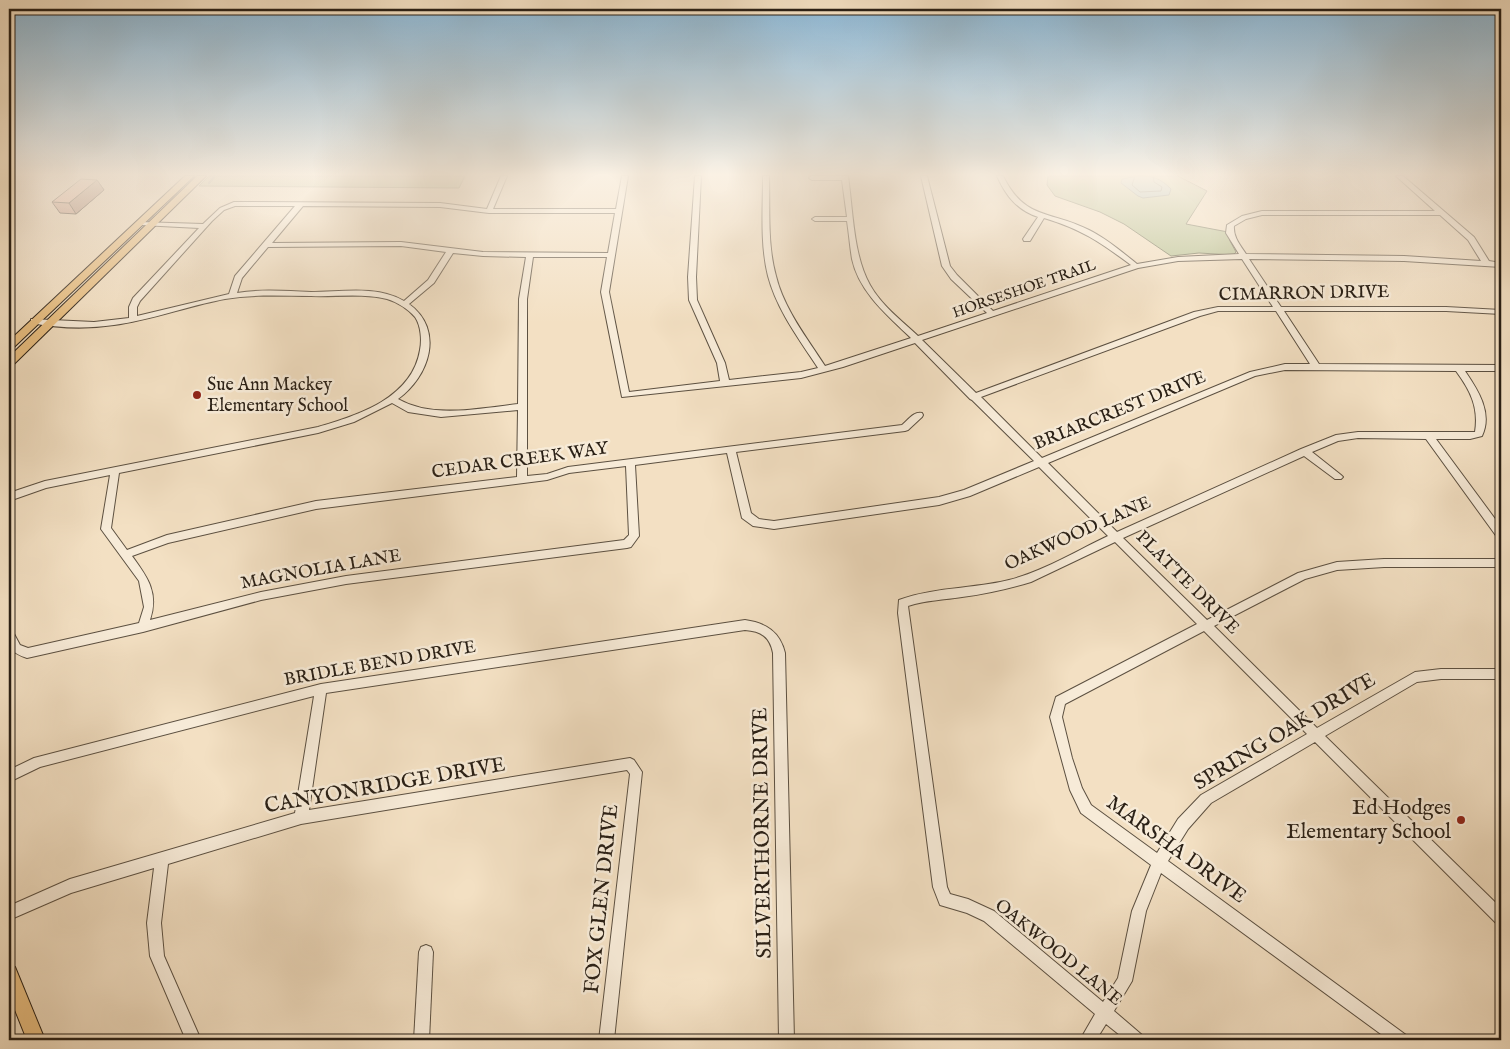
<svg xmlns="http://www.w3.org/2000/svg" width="1510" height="1049" font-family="'IM FELL English',serif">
  <rect width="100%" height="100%" fill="#f3e0c3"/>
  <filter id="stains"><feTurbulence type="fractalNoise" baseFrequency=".004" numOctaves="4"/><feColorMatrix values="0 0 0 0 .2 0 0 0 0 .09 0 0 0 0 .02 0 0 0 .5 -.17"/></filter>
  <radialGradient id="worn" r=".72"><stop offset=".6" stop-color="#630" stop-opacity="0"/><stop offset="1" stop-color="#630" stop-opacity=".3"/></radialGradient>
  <!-- green -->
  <g fill="#b9c395" stroke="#727256">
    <path d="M209,176H465L459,188L199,186Z"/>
    <path d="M1048,176H1178L1207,191L1186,224L1228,232L1230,241L1236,252L1233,255L1199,253L1171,256L1124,224L1100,212L1055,196L1047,185Z"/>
  </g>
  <!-- water -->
  <path fill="#9dbbbb" stroke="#6f7d79" d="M1138,176C1153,176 1160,178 1171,189L1169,195L1143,198L1138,196L1121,183L1122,179Z"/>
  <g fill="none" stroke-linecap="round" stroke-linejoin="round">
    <!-- shore -->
    <path stroke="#646e68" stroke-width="1" d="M1135,176L1132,185L1140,192L1161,191L1162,187L1154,182L1153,176"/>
    <!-- stream -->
    <path stroke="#6f7d79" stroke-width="2" d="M209,183L215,176"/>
    <defs>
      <g id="minor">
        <path d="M501,176H507L493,209H616L622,176H628L609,292L629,392L720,381L717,363L689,300L688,277L695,176H701L696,277L697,300L725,363L729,380L801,372L818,368C799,339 777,310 768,276C760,244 763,209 763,176H769C770,209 767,244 776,276C784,309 807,338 825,366L911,338C888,316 859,292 852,259C850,247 849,234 847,221H815L812,219L815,217H847L842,180H812L809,178L811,176H848C853,210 853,255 870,285C881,305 902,321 918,336L987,313L951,279L942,266L921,176H927L950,266L957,275L993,311L1131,265C1100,242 1081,229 1044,218L1030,241H1024L1023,239L1038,217C1017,210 1006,196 997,176H1003C1025,221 1051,210 1089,230C1107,239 1122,252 1137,264L1178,257L1239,254L1226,233L1227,225L1242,216L1262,211H1435L1396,176H1403L1474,237L1489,261L1501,263V267L1404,261L1249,259L1281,307H1446L1501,310V314L1446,311H1284L1319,364L1501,365V371H1465C1478,390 1493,413 1482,436L1470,439H1436L1501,527V538L1497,537L1426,439L1358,438L1338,441L1312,452L1341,475L1343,477L1341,479H1335L1304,456L1123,538L1207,620L1298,573L1337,562L1384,559H1501V567H1384L1337,570L1305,579L1214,626L1317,728L1415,672L1441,669H1501V679H1441L1417,682L1325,736L1501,908V925L1496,923L1315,742L1211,803L1188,829L1168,861L1406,1035L1408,1040H1389L1161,873L1146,911L1132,981L1114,1011L1142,1035L1144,1040H1126L1106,1024L1096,1040H1080L1095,1014L984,921L967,913L940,905L933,887L898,613L899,600C934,587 973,589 1009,580C1042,572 1078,550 1108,536L1039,467L970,496L939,505L774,529L753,526L742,518L727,453L635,465L639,536L631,547L627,548L346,584L261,600L143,632L27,658C10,652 8,648 9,630L13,632L20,645L28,648L139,623L144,607L139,581L101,529L110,475L46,488L9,501V493L45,481L318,427C359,415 412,398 420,350C422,340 421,326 415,317C408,309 397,302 387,299C362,293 336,297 311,296C282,296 254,294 225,299C187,306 152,320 114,325C88,329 57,328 31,323V319L94,322L129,318V307L133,298L199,228L141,225L138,223L139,222L203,224L220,208L234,202L440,203L487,209ZM235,206H295L235,276L229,294L137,316V307L140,301L212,221L224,210ZM303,206L440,207L489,213H615L608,253L483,252L401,242L272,243ZM1262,215H1440L1468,240L1481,261L1404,256L1246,254C1240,245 1233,237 1234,226L1246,219ZM401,246L446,252L428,280L404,301C377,285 341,292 311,292C286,291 262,289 237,293L242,278L268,247ZM453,253L483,256L526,257L519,299L518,404C480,408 433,419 398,399C429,377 445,330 409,304L434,283ZM533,257H607L601,292L622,397L801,378L843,367L915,343L970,399L972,400L1034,461L964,490L939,497L774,521L759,519L751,513L736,452L905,431L908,430L922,417L923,415L922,413C914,411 908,420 902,425L568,467L547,474L527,476V299ZM1242,259L1273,307H1218L1194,312L976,393L922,340L1138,268L1178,261ZM1218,311H1276L1310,364H1285L1250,372L1042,458L981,397L1200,316ZM1285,370L1456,371C1470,390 1479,407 1475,432H1358L1336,435L1301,449L1117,532L1048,463L1255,376ZM392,403L408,412L441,417L518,410L517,477L316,501L167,535L127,550L111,528L119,473L318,433L354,422ZM626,466L629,535L624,540L346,576L261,592L150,620C159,593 148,578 132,556L168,543L316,509L547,480L569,473ZM1115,542L1197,624L1056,697L1050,717L1070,790L1081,813L1151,865L1132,911L1118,978L1103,1002L994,911L968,899L950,894L947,887L908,606C926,600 944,600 962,597C986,594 1008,589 1031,582ZM1204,631L1307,734L1201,795L1178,819L1157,853L1091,805L1082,788L1072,758L1062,717L1065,704Z"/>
        <path d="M745,620C766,623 780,632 785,653L794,1040H779L773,653C770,637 761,631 745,630L326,693L309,810L630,758L634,760L642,772L614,1040H599L630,774L627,770L301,824L168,864L161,923L164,956L201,1040H186L150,956L147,923L154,868L71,893L9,920V906L70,879L295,813L314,696L40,767L9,782V770L34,758L321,684Z"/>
        <path d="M426,945L431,947L433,952L429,1040H414L419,952L421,947Z"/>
      </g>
      <g id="major">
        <path d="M185,176H194L13,348L9,349V341Z"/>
        <path d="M197,176H206L13,365L9,366V357Z"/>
        <path d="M9,964L15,967L45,1040H27L9,995Z"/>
      </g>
    </defs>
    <!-- minor casing -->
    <use href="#minor" stroke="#5c5041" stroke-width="2"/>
    <!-- major casing -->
    <use href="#major" stroke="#2a2016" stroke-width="2"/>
    <!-- minor -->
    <use href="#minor" fill="#f7ebd8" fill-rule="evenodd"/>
    <!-- major -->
    <use href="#major" fill="#eac082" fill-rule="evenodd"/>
  </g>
  <!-- wall -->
  <path fill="#cb9986" stroke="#2a2016" d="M97,180L104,190L76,214L60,213L52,202Z"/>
  <!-- shaded-wall -->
  <path fill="#a57d6d" stroke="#2a2016" d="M97,180L104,190L76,214L69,203Z"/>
  <!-- building -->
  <path fill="#ecb29c" stroke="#2a2016" d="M81,179L97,180L69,203L52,202Z"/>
  <!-- sky -->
  <linearGradient id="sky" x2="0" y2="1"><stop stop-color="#8ab7d6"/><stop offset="0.54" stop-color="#faf1e4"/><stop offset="1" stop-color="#faf1e4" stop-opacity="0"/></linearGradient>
  <rect width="1510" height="323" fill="url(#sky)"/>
  <!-- markers -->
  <g fill="#8f2418" stroke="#f7ebd8" stroke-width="2">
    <circle cx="197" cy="395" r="5"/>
    <circle cx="1461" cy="820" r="5"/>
  </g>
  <g text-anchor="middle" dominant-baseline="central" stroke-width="5" stroke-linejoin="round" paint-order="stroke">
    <!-- far-street labels -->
    <g font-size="15" fill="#2a2016" stroke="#f7ebd8">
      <text transform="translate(1024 289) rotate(-19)">HORSESHOE TRAIL</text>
    </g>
    <!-- street labels -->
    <g font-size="18" fill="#2a2016" stroke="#f7ebd8">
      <text transform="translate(1304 294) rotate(-1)">CIMARRON DRIVE</text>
      <text transform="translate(1120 411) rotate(-22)">BRIARCREST DRIVE</text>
      <text transform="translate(520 461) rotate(-8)">CEDAR CREEK WAY</text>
      <text transform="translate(1078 534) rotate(-24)">OAKWOOD LANE</text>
      <text transform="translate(321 570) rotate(-10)">MAGNOLIA LANE</text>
      <text transform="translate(1187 583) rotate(45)">PLATTE DRIVE</text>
      <text transform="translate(380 664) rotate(-10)">BRIDLE BEND DRIVE</text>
      <text transform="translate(1058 953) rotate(39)">OAKWOOD LANE</text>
    </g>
    <!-- poi labels -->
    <g font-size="18" fill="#2a2016" stroke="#f7ebd8" text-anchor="start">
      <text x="207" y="385">Sue Ann Mackey<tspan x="207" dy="21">Elementary School</tspan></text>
    </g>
    <!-- near-street labels -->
    <g font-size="21" fill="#2a2016" stroke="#f7ebd8">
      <text transform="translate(1285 732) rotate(-31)">SPRING OAK DRIVE</text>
      <text transform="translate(385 786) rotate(-10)">CANYONRIDGE DRIVE</text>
      <text transform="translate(763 833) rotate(-91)">SILVERTHORNE DRIVE</text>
      <text transform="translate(1176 850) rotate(36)">MARSHA DRIVE</text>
      <text transform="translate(602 899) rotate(-84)">FOX GLEN DRIVE</text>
    </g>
    <!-- near-poi labels -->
    <g font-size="21" fill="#2a2016" stroke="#f7ebd8" text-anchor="end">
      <text x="1451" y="808">Ed Hodges<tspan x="1451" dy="24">Elementary School</tspan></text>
    </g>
  </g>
  <!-- margin -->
  <rect width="1510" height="1049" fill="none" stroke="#f3e0c3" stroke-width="30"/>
  <rect x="10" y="10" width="1490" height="1029" fill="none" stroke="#2a2016" stroke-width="2.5"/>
  <rect x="15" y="15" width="1480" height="1019" fill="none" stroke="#2a2016"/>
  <rect width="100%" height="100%" filter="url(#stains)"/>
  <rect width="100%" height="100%" fill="url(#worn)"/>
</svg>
